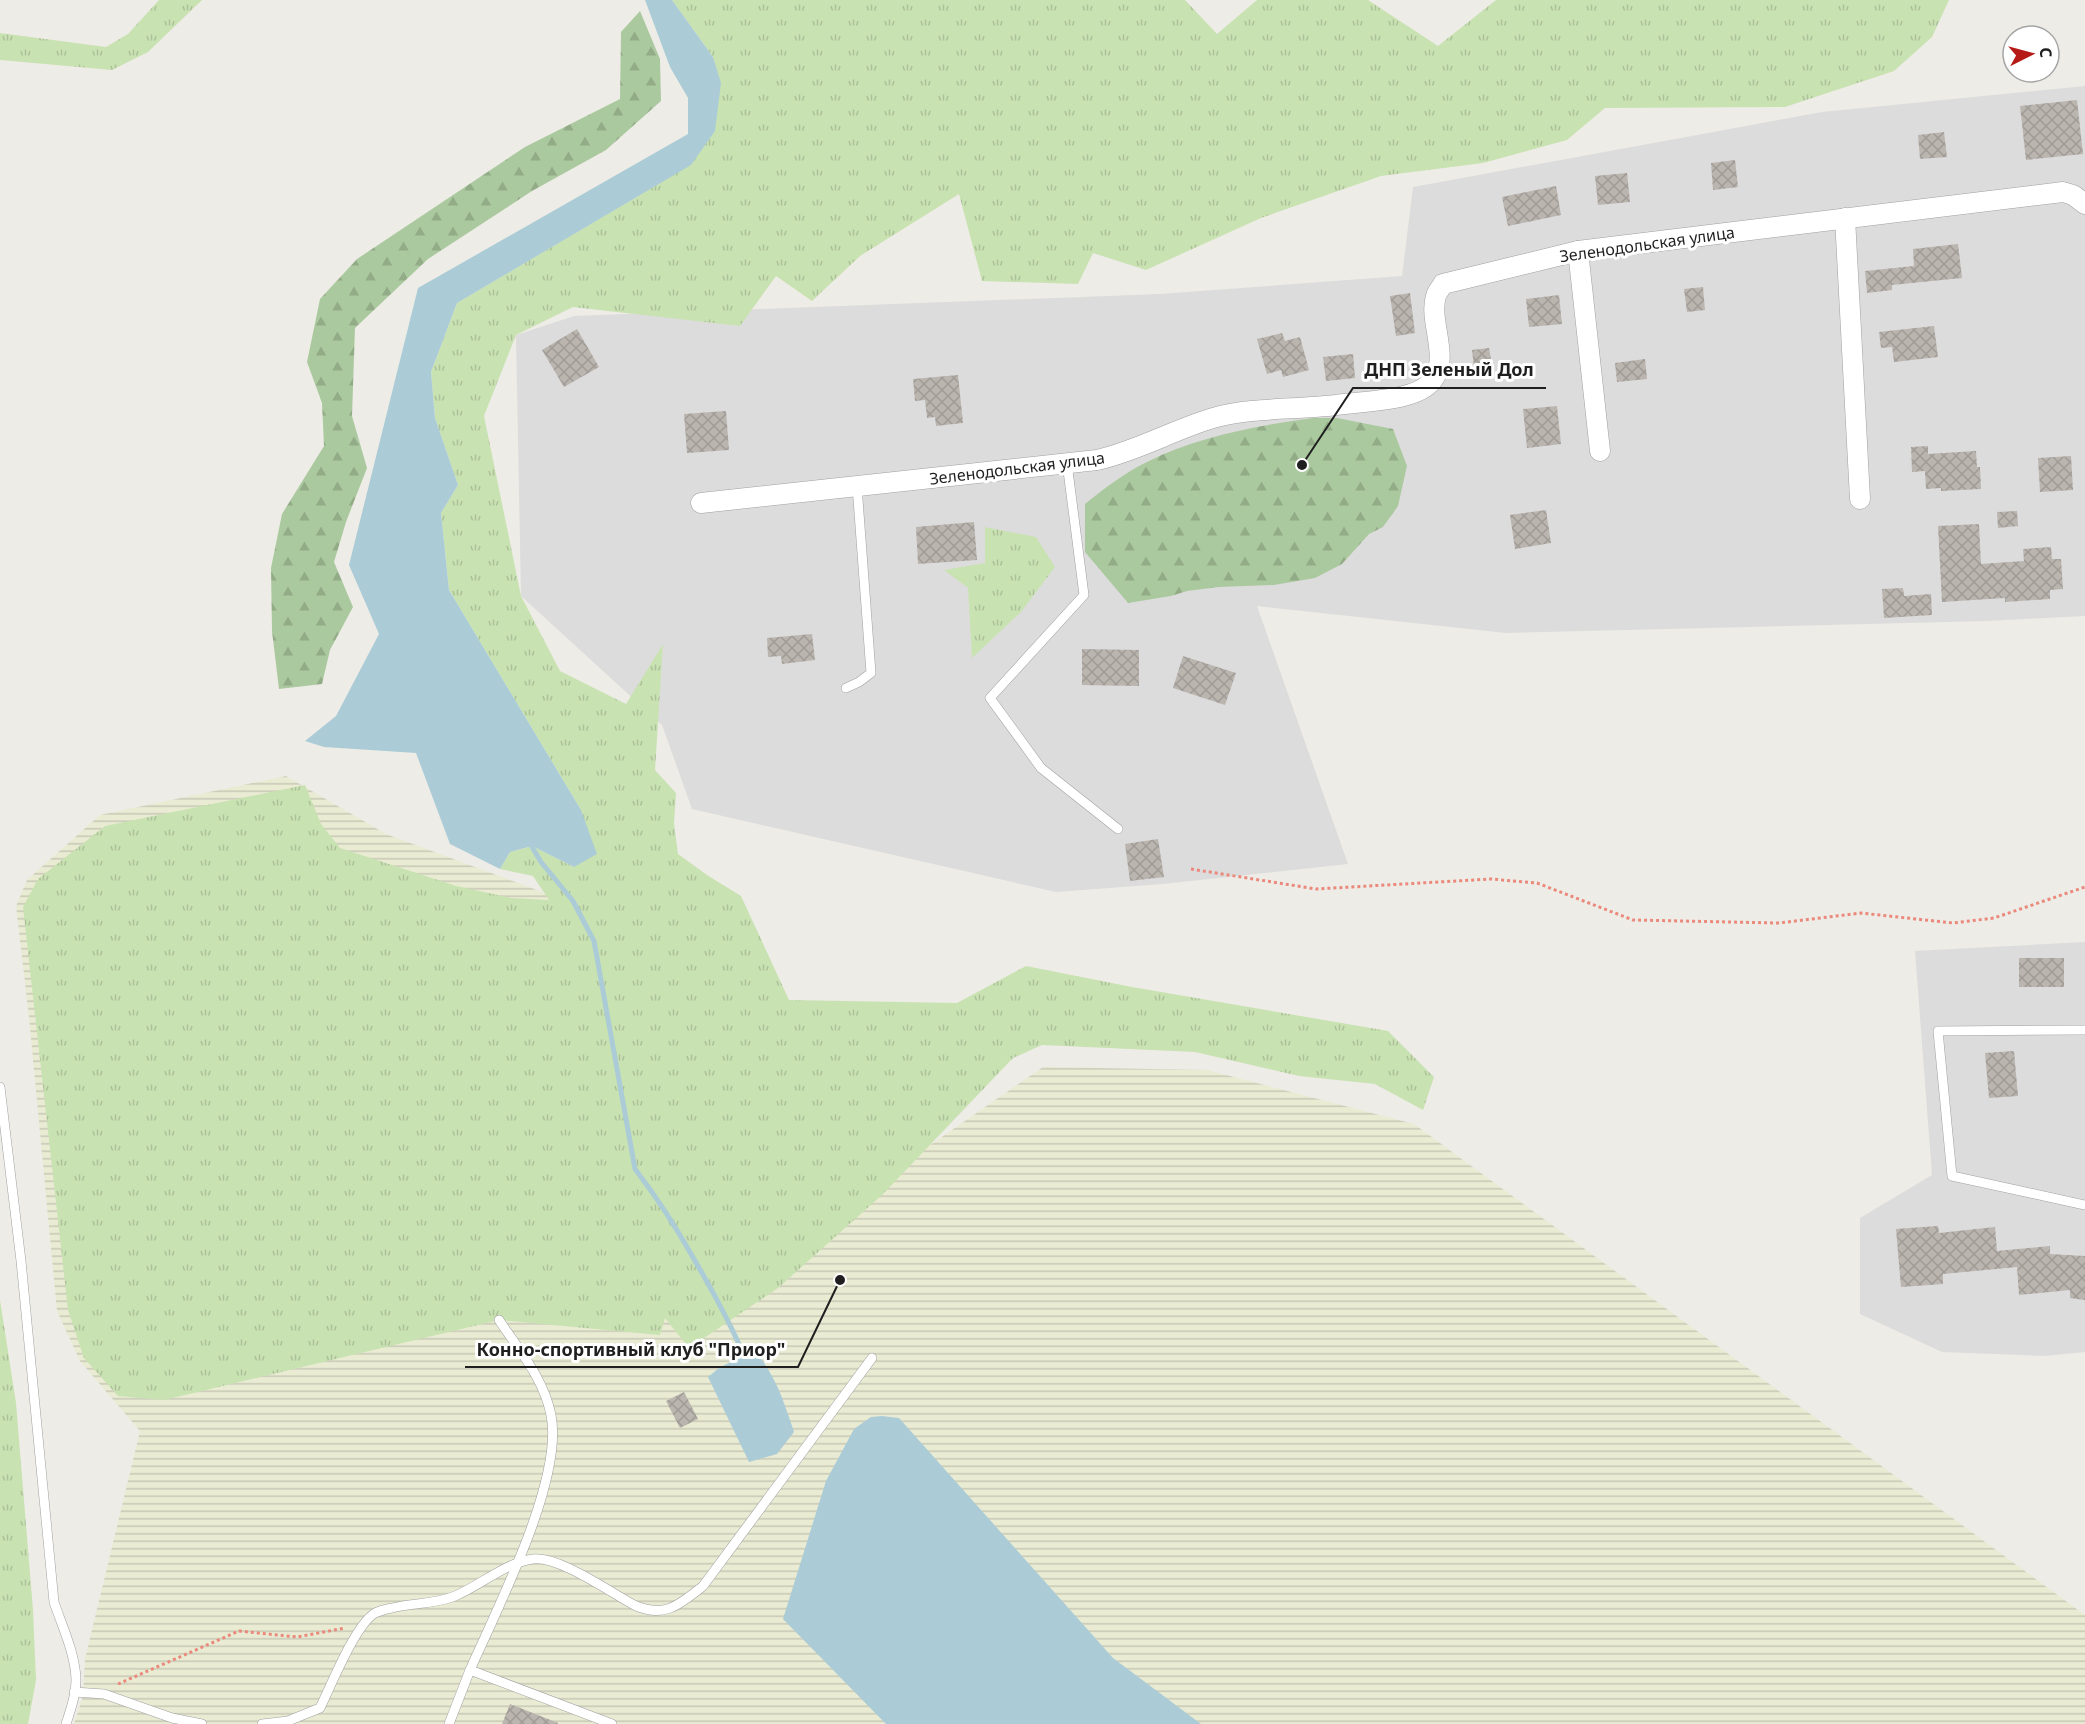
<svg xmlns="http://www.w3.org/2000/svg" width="2085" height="1724" font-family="'Noto Sans',sans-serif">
  <defs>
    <pattern id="farmland-rules" width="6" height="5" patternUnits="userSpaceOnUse" patternTransform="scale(1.5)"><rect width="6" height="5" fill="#e9ebd3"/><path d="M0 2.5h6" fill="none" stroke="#c7c9b5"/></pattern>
    <pattern id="grass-tufts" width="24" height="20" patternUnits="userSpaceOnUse" patternTransform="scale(1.5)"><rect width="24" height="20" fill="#c9e2b2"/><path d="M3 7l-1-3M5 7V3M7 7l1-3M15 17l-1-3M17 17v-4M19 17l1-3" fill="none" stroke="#acc199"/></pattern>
    <pattern id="forest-firs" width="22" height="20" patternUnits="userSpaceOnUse" patternTransform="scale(1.5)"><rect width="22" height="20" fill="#abc99f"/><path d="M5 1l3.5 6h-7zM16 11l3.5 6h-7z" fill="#93ac88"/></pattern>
    <pattern id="building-cross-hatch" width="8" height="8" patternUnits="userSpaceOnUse" patternTransform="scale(1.5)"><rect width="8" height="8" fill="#bbb5af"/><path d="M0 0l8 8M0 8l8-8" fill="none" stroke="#a09b96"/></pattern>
  </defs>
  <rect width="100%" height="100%" fill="#eeece6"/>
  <!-- residential -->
  <g fill="#dddcdc">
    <path d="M2085,86V616L1987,621L1506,633L1257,606L1348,864L1163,884L1056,892L692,809L662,725L521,596L516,335L574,316L1160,294L1402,276L1413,187L1822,112Z"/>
    <path d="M2085,942V1352L2045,1356L1942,1352L1860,1314V1218L1932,1175L1915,951Z"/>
  </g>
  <!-- farmland -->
  <path fill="url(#farmland-rules)" d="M286,776L386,834L553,896L780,1249L1043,1067L1207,1070L1414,1124L2085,1615V1724H74L83,1696L85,1659L140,1431L80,1361L57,1311L29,1017L16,906L27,880L100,815Z"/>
  <!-- grass -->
  <g fill="url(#grass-tufts)">
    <path d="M159,0H202L148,52L112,70L0,60V33L106,47L128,34Z"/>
    <path d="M672,0H1185L1217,34L1257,0H1368L1438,46L1496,0H1949L1932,37L1894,71L1785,107L1605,108L1567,140L1483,163L1381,176L1261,218L1146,270L1093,253L1078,284L982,281L959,194L860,256L812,301L776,276L740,326L573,307L516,335L484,416L521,596L560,671L626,704L663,644L655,770L676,793L674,823L678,854L707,875L741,896L789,1000L957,1003L1026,966L1132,987L1388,1031L1434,1077L1423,1110L1375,1084L1299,1076L1195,1052L1042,1045L1013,1058L883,1194L778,1288L689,1348L665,1318L660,1335L499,1320L164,1400L118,1396L84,1358L68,1310L23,907L38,879L105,826L305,785L321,824L340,848L456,886L511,898L549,900L533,876L500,869L510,852L532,846L574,867L581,810L449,590L441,513L458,485L435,418L431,372L457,303L690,165L713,57Z"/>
    <path d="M985,527L1036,537L1055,567L1021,612L972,658L968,588L944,570L985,563Z"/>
    <path d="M0,1300L16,1403L33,1610L36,1680L28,1724H0Z"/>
  </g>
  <!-- forest -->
  <g fill="url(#forest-firs)">
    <path d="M640,11L660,59L661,101L606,150L532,191L428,259L355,328L352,416L367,468L346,522L334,562L353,607L330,650L322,684L279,689L272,631L271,568L282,514L324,446L322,403L307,362L320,299L357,259L525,147L620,99L621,32Z"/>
    <path d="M1313,418H1337L1393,429L1407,466L1398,506L1383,527L1369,534L1342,564L1315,578L1274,585L1219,587L1187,591L1171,596L1128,603L1085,552V504C1105,488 1124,473 1147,462C1195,437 1259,425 1313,418Z"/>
  </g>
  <!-- water -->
  <g fill="#abccd7">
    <path d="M645,0H672L713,57L721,83L715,131L691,165L457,303L431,372L435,418L458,485L441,513L449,590L581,810L597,854L574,867L532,846L510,852L500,869L450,844L416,753L324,747L305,741L336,716L379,634L349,565L418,288L688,134V98L670,67Z"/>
    <path d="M754,1350C776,1375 784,1402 794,1432L777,1454L749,1462L708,1377L719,1368Z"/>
    <path d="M882,1416L899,1418L1113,1658L1201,1724H886L783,1619L826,1481L854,1429L871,1417Z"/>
  </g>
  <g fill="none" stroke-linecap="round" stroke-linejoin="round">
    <!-- stream -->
    <path stroke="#abccd7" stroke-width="5" d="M528,840L541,862L573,901L594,941L635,1169C659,1200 679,1232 698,1266C716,1297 733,1328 746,1361"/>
  </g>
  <!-- building -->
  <g fill="url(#building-cross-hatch)">
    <path d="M2077,100L2083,154L2026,160L2020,106Z"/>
    <path d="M1944,132L1947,157L1920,159L1918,135Z"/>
    <path d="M1735,160L1738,187L1713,190L1711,163Z"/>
    <path d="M1627,173L1630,202L1598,205L1595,176Z"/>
    <path d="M1556,186L1561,215L1508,226L1502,197Z"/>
    <path d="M1958,244L1962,278L1892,285V290L1867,293L1865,271L1914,266L1913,249Z"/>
    <path d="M1703,287L1705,310L1687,312L1684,289Z"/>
    <path d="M1410,293L1415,333L1396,336L1390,296Z"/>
    <path d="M1559,295L1562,324L1529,327L1526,299Z"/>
    <path d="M1934,326L1938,357L1894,362L1892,347L1881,348L1879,332Z"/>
    <path d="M577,329L599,367L564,387L542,350Z"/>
    <path d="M1282,333L1285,341L1300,337L1309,370L1283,377L1281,370L1267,374L1257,339Z"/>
    <path d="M1489,348L1492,365L1474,367L1472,350Z"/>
    <path d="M1353,354L1355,378L1326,381L1323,357Z"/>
    <path d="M1645,359L1647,379L1617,382L1615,363Z"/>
    <path d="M958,375L963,423L936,426L935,417L927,418L925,400L915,401L913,379Z"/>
    <path d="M1557,406L1561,444L1527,448L1523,409Z"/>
    <path d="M726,411L729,450L687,453L684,414Z"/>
    <path d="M1928,446V454L1976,451L1977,467H1980L1981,489L1941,491V488L1926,489L1925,471L1912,472L1911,447Z"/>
    <path d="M2071,456L2073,490L2040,492L2038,458Z"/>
    <path d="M1546,510L1551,543L1515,549L1510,515Z"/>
    <path d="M2017,511L2018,526L1998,528L1997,512Z"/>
    <path d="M974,522L977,560L918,564L916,527Z"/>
    <path d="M1979,524L1981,564L2024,561L2023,549L2051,547L2052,559H2061L2063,589L2050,590V599L2005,602V598L1942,602L1938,526Z"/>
    <path d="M1903,588L1904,596L1931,594L1932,615L1884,618L1882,589Z"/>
    <path d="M812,634L815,660L782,664L781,656L768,657L767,638Z"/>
    <path d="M1082,649L1139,650V686L1082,685Z"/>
    <path d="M1183,656L1236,673L1225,705L1173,688Z"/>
    <path d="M1158,839L1164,877L1130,881L1125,844Z"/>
    <rect x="2019" y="958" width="45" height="29"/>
    <path d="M2014,1051L2018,1096L1989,1098L1985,1053Z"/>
    <path d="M1938,1226L1939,1233L1995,1227L1997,1251L2050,1246V1254L2085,1256V1300L2070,1298V1290L2019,1295L2017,1267L1943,1274V1284L1901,1287L1896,1229Z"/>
    <path d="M684,1392L698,1419L680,1428L666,1401Z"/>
    <path d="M510,1704L558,1723V1724H502Z"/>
  </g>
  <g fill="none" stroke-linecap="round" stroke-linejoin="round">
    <defs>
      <g id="service">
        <path d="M1067,463L1084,595L990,698L1041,768L1118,829"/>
        <path d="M846,688L859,682L871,673L857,486"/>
        <path d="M2085,1030L1938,1031L1952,1176L2085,1205"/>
        <path d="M0,1087L21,1261L54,1602C62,1626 75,1653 76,1679C76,1694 71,1709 66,1724"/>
        <path d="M470,1670C497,1609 564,1479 551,1415C544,1379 519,1350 499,1320"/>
        <path d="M74,1692L104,1694L172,1718L202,1724"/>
        <path d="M262,1724L288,1721L320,1708C331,1686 355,1625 375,1613C379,1611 387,1609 392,1608C412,1603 436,1604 455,1596C479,1586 507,1562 533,1559C560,1556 611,1593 636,1606C666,1618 680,1604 703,1586L872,1358"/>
        <path d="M449,1724L470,1670L612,1724"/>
      </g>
      <g id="minor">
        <path d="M1845,218L1860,499"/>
        <path d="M1578,251L1600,451"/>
        <path d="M701,503L1097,460C1137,451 1173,430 1213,418C1252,407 1296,410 1336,405C1362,401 1415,402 1432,381C1451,358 1428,321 1436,296C1437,292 1441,288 1443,284L1578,251L2063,192L2073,195L2085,204"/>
      </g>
    </defs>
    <!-- service casing -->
    <use href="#service" stroke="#a0a0a0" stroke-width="10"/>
    <!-- minor casing -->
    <use href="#minor" stroke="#a0a0a0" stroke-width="21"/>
    <!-- path -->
    <g stroke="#ea897c" stroke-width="3" stroke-dasharray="3 3" stroke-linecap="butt">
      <path d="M1191,869L1316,889L1491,879L1537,883L1633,920L1779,923L1861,913L1953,923L1994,918L2085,887"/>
      <path d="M118,1684L239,1631L297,1637L345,1628"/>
    </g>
    <!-- service -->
    <use href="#service" stroke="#fff" stroke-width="9"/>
    <!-- minor -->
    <use href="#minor" stroke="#fff" stroke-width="20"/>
  </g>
  <g text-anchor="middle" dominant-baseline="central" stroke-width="6" stroke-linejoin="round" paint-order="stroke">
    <!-- street labels -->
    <g font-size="16" fill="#1f1f1f" stroke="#fff">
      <text transform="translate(1647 244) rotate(-8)">Зеленодольская улица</text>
      <text transform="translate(1017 468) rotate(-7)">Зеленодольская улица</text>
    </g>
  </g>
  <!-- callouts -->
  <path fill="none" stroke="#1f1f1f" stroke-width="2" d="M1302 465L1353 388H1546M840 1280L798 1367H465"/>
  <g fill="#1f1f1f" stroke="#fff" stroke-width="2">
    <circle cx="1302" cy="465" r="6"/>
    <circle cx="840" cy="1280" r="6"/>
  </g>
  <g font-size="18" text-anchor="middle" font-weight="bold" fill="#1f1f1f" stroke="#fff" stroke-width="6" stroke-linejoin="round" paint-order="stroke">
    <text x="1449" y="376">ДНП Зеленый Дол</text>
    <text x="631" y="1356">Конно-спортивный клуб "Приор"</text>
  </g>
  <!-- north arrow -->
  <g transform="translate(2031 54) rotate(84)"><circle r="28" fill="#ffffff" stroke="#a5a5a5" stroke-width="1.5"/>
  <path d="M0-4.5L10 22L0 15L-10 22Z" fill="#b61a17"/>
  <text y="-9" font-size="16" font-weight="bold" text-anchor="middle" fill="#1f1f1f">С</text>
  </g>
</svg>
